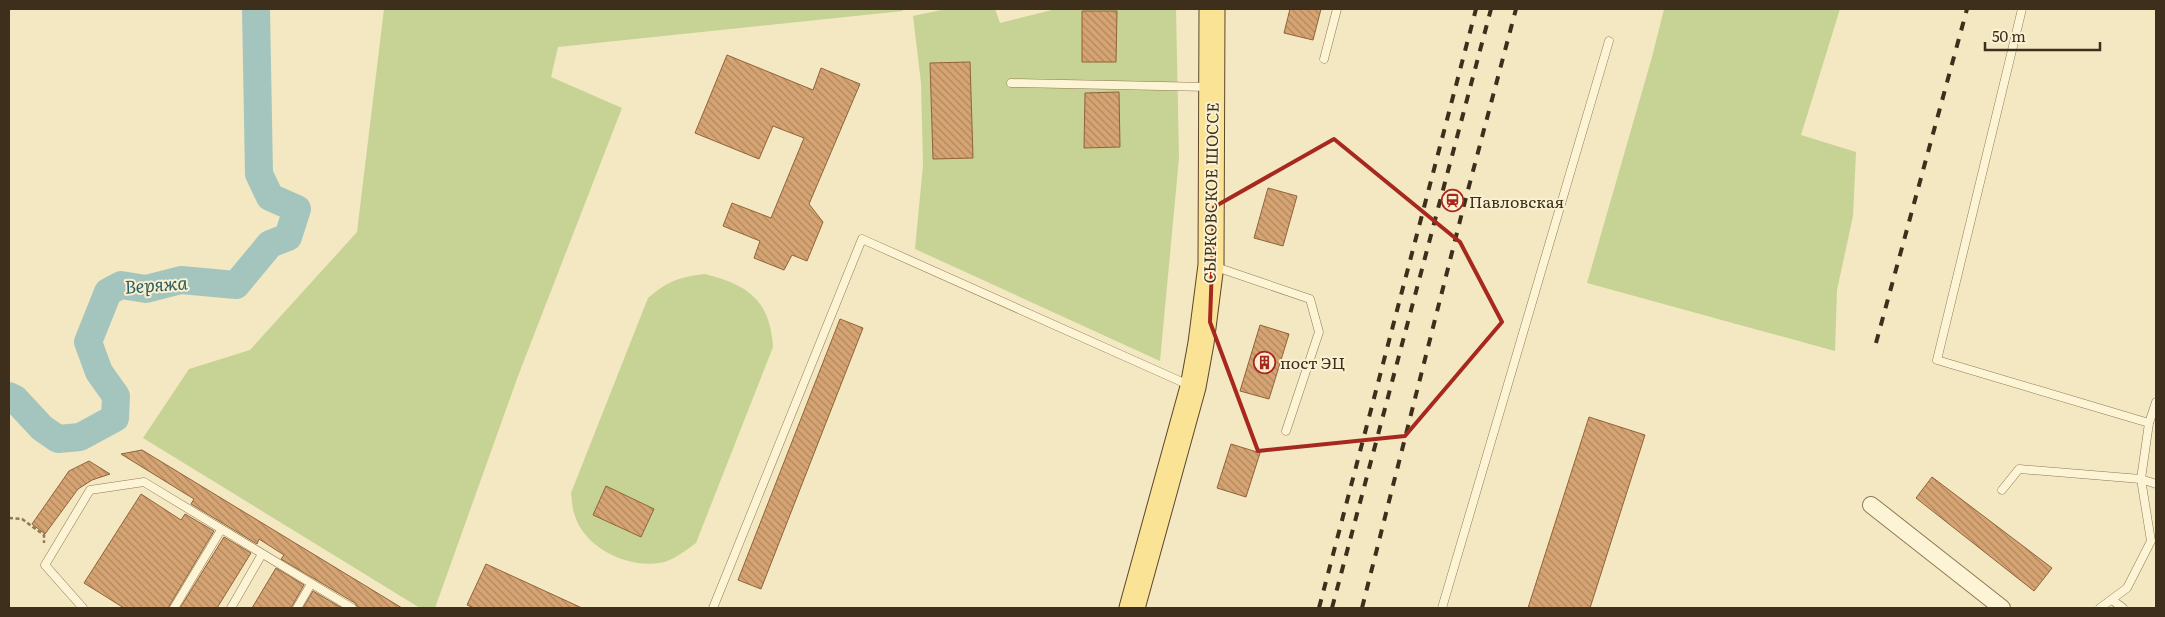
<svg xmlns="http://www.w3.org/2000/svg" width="2165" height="617" font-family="Literata,serif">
  <defs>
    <pattern id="building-back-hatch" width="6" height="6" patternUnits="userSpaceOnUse" patternTransform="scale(1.25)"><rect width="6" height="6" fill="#d6a473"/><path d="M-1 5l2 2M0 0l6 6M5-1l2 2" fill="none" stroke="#af865e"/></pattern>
  </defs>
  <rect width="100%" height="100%" fill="#f3e8c1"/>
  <!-- grass -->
  <g fill="#c6d394">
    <path d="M384,9H903V11L558,47L551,77L622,108L518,376L435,608H420L143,438L189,369L250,350L357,232Z"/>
    <path d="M946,9H995L1000,23L1056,9H1176L1179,158L1160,361L915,249L923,165L921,83L913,16Z"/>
    <path d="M1664,9H1840L1801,135L1856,152L1853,216L1837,290L1835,351L1587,283L1652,57Z"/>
    <path d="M705,274C748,285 770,300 773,347L696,543C685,551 673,561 659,563C627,568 585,548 575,516C572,509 572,500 571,493L648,298C668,281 679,277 705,274Z"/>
  </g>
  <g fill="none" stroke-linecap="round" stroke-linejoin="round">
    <!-- river -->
    <path stroke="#a4c5be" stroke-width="28" d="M9,396L15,399L42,428L58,439L80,437L115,418L116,396L99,372L88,342L108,292L121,285L146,289L181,280L236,285L270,244L288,237L297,209L270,197L259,174L256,9"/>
  </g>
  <!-- building -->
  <g fill="url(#building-back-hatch)" stroke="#916339">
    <path d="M1290,9H1321L1313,40L1284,33Z"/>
    <path d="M1082,11H1117L1116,62H1082Z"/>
    <path d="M727,55L813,90L821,68L860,84L809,204L823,222L807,261L792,255L784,270L754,258L760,241L723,226L732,203L771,218L804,138L773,126L759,159L695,133Z"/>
    <path d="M970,62L973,158L933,159L930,63Z"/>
    <path d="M1119,92L1120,147L1084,148L1085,93Z"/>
    <path d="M1268,188L1297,196L1283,246L1254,238Z"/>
    <path d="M840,319L863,328L761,589L738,580Z"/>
    <path d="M1260,325L1289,334L1269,399L1240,391Z"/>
    <path d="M1589,417L1645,435L1590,608H1528Z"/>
    <path d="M1231,444L1260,453L1246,497L1217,488Z"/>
    <path d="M142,450L402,608H358L355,603L281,559L284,555L259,539L257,544L191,504L194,499L121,454Z"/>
    <path d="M89,461L110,474L92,480L78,489L45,534L32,524L69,471Z"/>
    <path d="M1932,477L2052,568L2034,591L1916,498Z"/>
    <path d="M606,486L654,509L641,537L593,515Z"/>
    <path d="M141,494L181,520L185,514L214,531L168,608H124L84,583Z"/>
    <path d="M224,537L251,553L217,608H180Z"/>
    <path d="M486,564L582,608H474L467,605Z"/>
    <path d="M276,568L304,585L291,608H252Z"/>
    <path d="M313,591L342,608H303Z"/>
  </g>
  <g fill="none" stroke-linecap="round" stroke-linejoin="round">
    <defs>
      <g id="service">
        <path d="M2022,9L1937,360L2149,423"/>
        <path d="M1324,59L1337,9"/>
        <path d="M1011,83L1209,87"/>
        <path d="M1213,266L1310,299L1319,332L1286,431"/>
        <path d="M2002,490L2019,469L2141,479L2156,484"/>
        <path d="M2112,600L2123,608"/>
        <path d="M83,608L45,565L90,490L144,482L352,608"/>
        <path d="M174,608L221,530"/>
        <path d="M231,608L262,554"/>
        <path d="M297,608L311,584"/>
        <path d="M713,608L862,239L1191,386"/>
        <path d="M1442,608L1609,41"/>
        <path d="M2100,608L2127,588L2151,541L2141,479L2149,423L2156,402"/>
      </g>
      <path id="minor" d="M1871,505L2002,608"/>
      <path id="primary" d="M1132,608L1193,387L1201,343L1211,265L1212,9"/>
    </defs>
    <!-- service casing -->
    <use href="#service" stroke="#8f7956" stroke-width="9"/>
    <!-- minor casing -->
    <use href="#minor" stroke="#8f7956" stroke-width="18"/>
    <!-- primary casing -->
    <use href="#primary" stroke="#5c462b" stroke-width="27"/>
    <!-- path -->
    <path stroke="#8f7956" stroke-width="2.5" stroke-dasharray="4 2.5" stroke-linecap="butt" d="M9,518L22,519L44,535V543"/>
    <!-- service -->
    <use href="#service" stroke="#fdf4d6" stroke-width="8"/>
    <!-- minor -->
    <use href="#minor" stroke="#fdf4d6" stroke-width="16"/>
    <!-- primary -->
    <use href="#primary" stroke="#fbe395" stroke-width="25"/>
    <!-- rail -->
    <g stroke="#3d2f1c" stroke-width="4" stroke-dasharray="9 9" stroke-linecap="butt">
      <path d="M1876,343L1967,9"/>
      <path d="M1319,608L1476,9"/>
      <path d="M1332,608L1491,9"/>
      <path d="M1362,608L1464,205L1516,9"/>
    </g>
  </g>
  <!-- marked area -->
  <path fill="none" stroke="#a6281f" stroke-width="4" stroke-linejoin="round" d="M1334,139L1460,242L1502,322L1405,436L1258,451L1210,322L1214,207Z"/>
  <!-- icons -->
  <defs>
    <symbol id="station-ring" viewBox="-11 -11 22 22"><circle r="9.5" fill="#f9f1d2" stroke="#a6281f" stroke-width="1.5"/><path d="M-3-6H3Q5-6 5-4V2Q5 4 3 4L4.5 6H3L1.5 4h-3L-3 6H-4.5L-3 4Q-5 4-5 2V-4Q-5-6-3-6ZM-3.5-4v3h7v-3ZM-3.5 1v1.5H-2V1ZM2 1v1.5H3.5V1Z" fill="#a6281f"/></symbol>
    <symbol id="building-ring" viewBox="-11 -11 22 22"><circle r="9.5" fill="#f9f1d2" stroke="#a6281f" stroke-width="1.5"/><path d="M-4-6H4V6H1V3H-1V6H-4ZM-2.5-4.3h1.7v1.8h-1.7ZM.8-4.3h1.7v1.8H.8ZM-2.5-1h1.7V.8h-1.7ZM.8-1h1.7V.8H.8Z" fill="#a6281f"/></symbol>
  </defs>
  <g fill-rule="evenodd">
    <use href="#station-ring" x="1440" y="188" width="25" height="25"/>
    <use href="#building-ring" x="1252" y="350" width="25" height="25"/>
  </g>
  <g text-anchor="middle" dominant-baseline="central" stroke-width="4" stroke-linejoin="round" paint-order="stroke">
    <!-- street labels -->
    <g font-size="16" fill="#3d2f1c" stroke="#f9f1d2">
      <text transform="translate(1210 193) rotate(-89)">СЫРКОВСКОЕ ШОССЕ</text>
    </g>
    <!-- poi labels -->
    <g font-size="16" fill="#3d2f1c" stroke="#f9f1d2" text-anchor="start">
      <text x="1469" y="201">Павловская</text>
      <text x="1280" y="362">пост ЭЦ</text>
    </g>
    <!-- water labels -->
    <g font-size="18" font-style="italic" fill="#2a5e5f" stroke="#f9f1d2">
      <text transform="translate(156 284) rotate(-4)">Веряжа</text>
    </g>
  </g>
  <!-- border -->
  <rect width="2165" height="617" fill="none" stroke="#3d2f1c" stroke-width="20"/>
  <!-- scale -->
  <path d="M1985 42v8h115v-8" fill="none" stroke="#3d2f1c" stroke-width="2.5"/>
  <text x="1992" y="42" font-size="15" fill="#3d2f1c" stroke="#f9f1d2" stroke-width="4" paint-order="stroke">50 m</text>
</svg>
